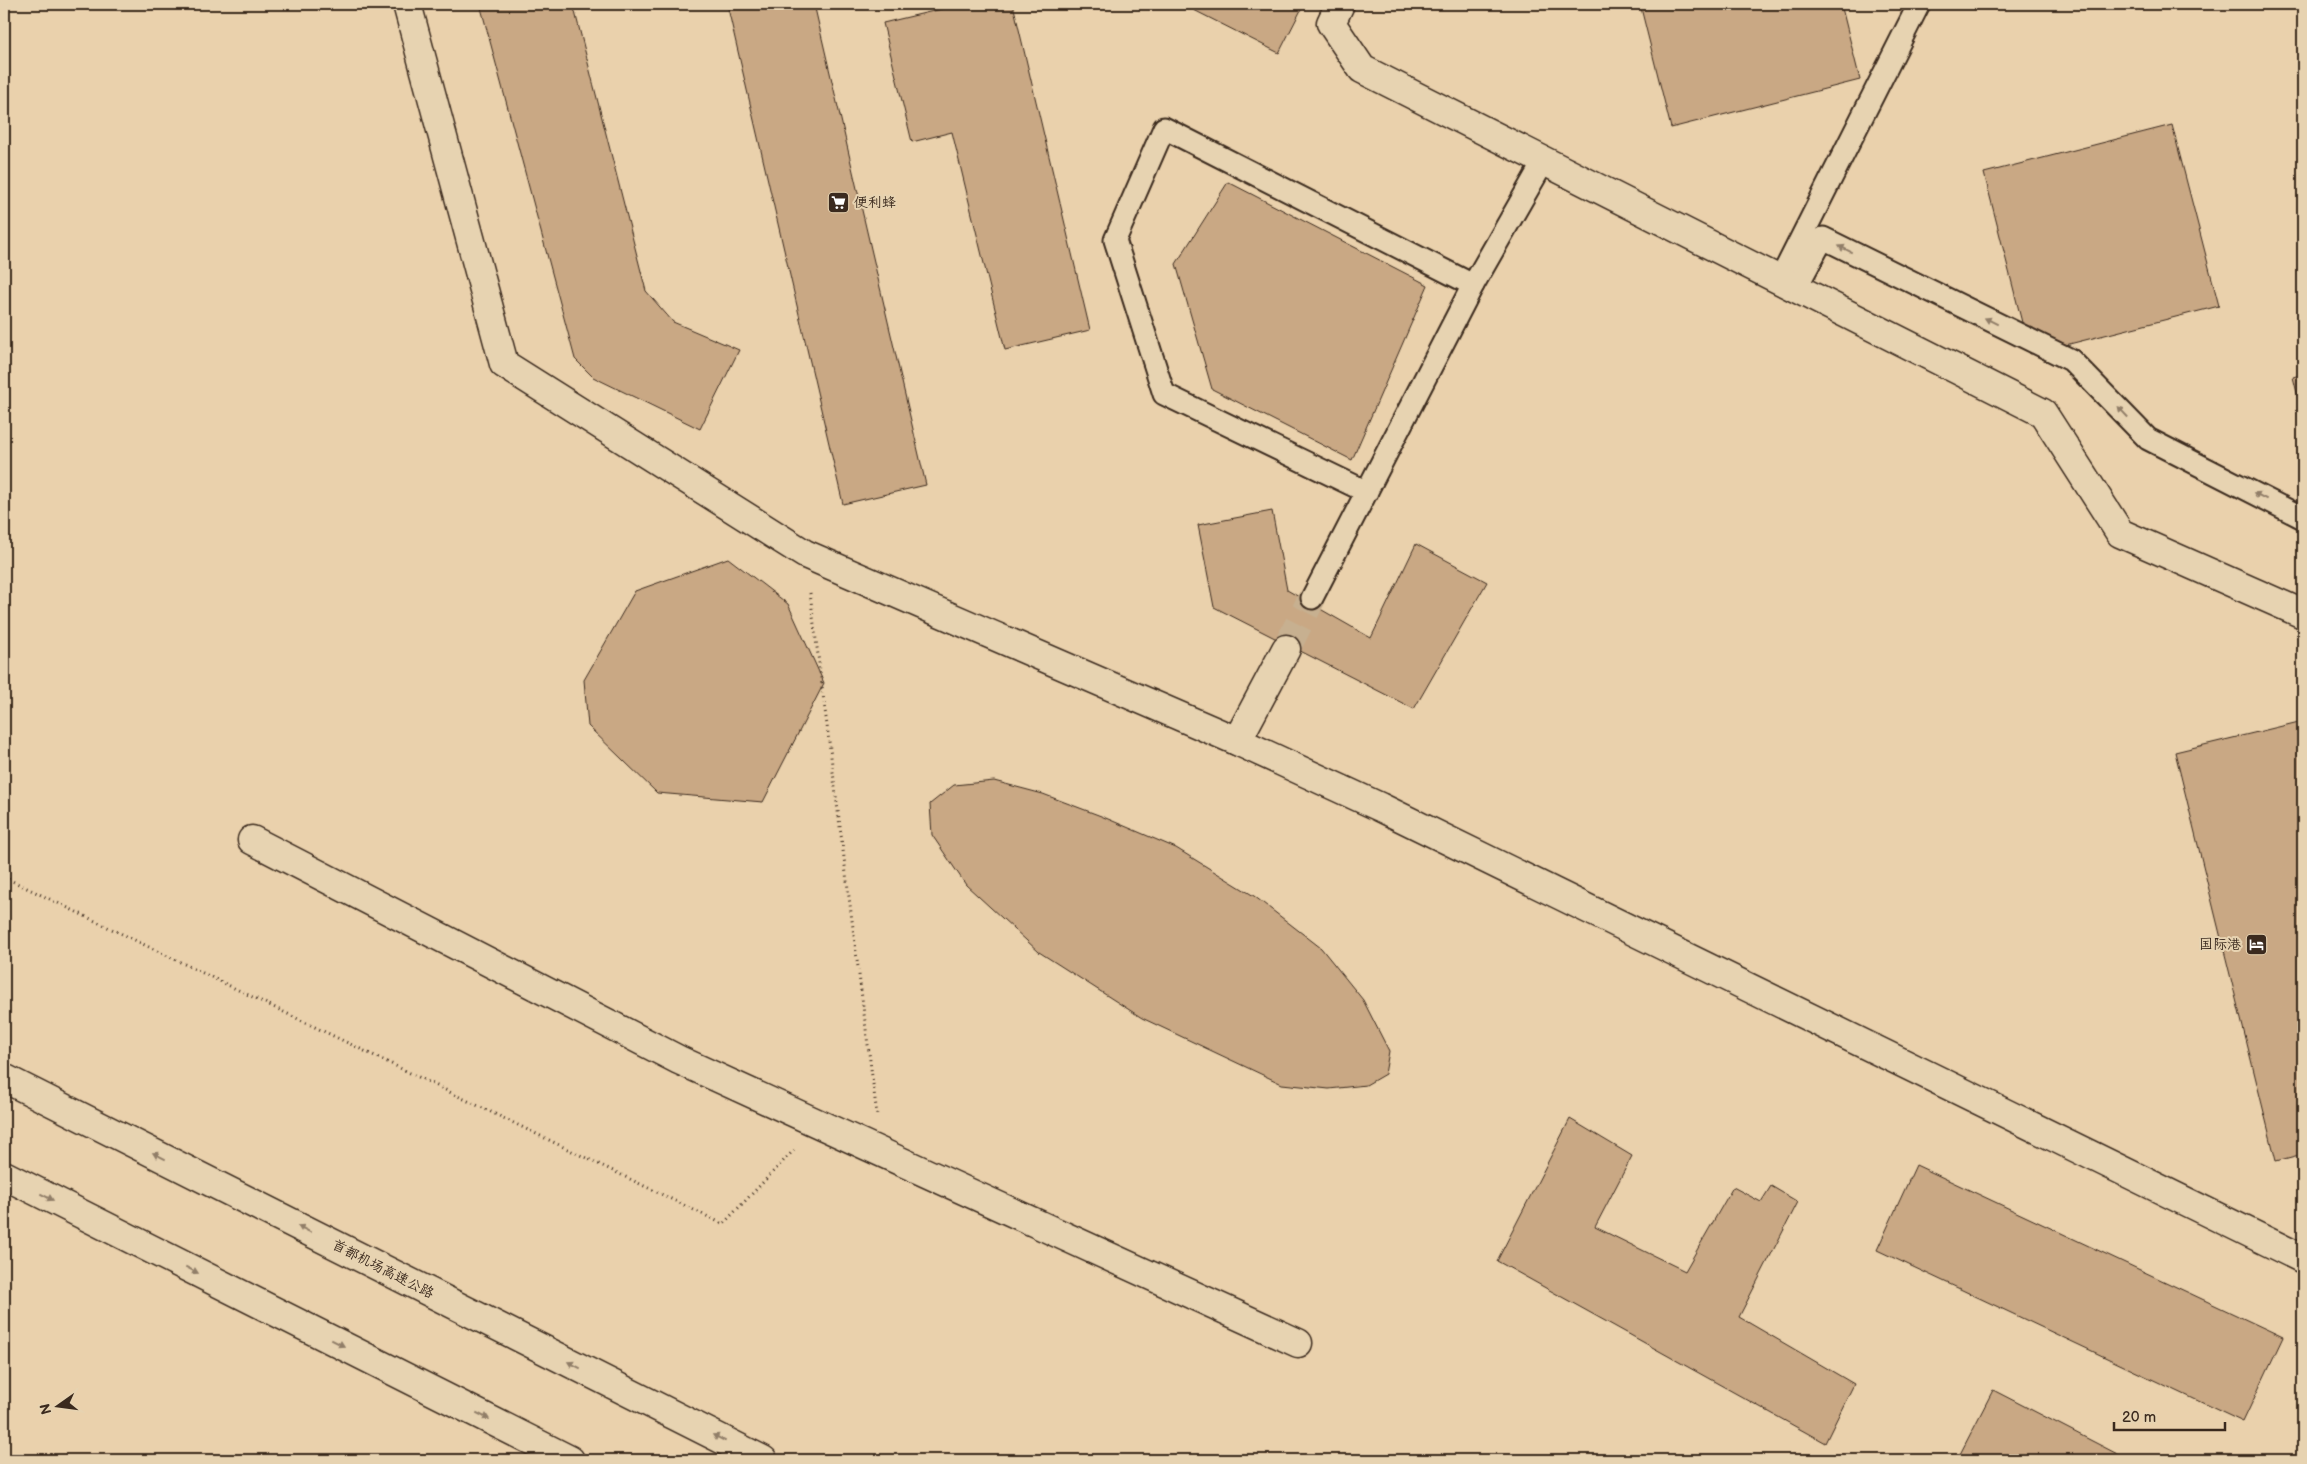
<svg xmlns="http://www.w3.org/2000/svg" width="2307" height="1464" font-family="'Balsamiq Sans','LXGW WenKai TC',sans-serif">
  <rect width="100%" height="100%" fill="#ead1ac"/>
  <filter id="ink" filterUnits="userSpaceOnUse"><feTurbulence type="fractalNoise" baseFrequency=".02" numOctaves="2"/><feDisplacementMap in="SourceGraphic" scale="10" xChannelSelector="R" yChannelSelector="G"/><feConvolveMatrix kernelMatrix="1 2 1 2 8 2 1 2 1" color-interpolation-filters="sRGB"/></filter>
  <g filter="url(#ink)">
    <!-- building -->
    <g fill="#c9a884" stroke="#3b2a1e">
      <path d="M480,4H573L646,291L673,322L739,350L700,429L593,377L575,359Z"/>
      <path d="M727,4H814L926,485L843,504Z"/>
      <path d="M963,4H1013L1090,330L1005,350L952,132L912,142L883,23Z"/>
      <path d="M1182,4H1304L1279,53Z"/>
      <path d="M1640,4H1841L1860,80L1671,128Z"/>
      <path d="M2172,125L2219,306L2030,354L1984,173Z"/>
      <path d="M1228,182L1428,285L1352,460L1212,389L1176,264Z"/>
      <path d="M2303,374V417L2293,377Z"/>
      <path d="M1272,511L1287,590L1371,638L1416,544L1487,582L1414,709L1214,607L1198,525Z"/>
      <path d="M728,558L788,604L824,683L763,802L657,793L588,726L584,680L635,591Z"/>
      <path d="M2303,721V1154L2276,1161L2175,752Z"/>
      <path d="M994,781L1043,794L1101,816L1176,848L1254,896L1321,948L1363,1000L1389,1051L1385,1074L1366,1085L1329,1089L1282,1084L1142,1018L1039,952L966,885L932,835L930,804L954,785Z"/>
      <path d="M1570,1119L1632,1156L1595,1227L1685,1271L1733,1187L1761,1202L1771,1186L1798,1202L1739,1317L1854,1384L1825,1443L1497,1261Z"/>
      <path d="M1916,1165L2283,1337L2243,1422L1877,1250Z"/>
      <path d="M1993,1390L2129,1460H1957Z"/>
    </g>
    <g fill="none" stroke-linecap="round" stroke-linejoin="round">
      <!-- street-tunnel -->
      <path stroke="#c7b090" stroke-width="28" stroke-dasharray="28 14" stroke-linecap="butt" d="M1286,649L1312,598"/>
      <defs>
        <g id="lane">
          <path d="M1780,280L1919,4"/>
          <path d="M1473,285L1544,161"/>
          <path d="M1796,288L1823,238L2071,360L2148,439L2303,518"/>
          <path d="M1312,598L1473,285L1164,128L1115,240L1164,394L1367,492"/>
        </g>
        <g id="street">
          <path d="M407,4L504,364L805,554L1237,741L1380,807L2303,1259"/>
          <path d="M1340,4L1331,23L1362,69L2043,413L2120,533L2303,614"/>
          <path d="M1237,741L1286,649"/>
          <path d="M252,840L679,1060L1298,1343"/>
        </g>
        <g id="highway">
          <path d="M4,1078L763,1460"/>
          <path d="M4,1175L570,1460"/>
        </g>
      </defs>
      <!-- lane casing -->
      <use href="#lane" stroke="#3b2a1e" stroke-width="25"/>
      <!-- street casing -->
      <use href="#street" stroke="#3b2a1e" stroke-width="31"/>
      <!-- highway casing -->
      <use href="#highway" stroke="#3b2a1e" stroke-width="31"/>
      <!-- path -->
      <g stroke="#3b2a1e" stroke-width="3" stroke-dasharray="1 4" stroke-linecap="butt">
        <path d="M810,593L877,1115"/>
        <path d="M4,877L723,1224L794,1150"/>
      </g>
      <!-- lane -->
      <use href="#lane" stroke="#e7d3b1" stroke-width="21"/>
      <!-- street -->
      <use href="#street" stroke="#e7d3b1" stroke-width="28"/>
      <!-- highway -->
      <use href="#highway" stroke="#e7d3b1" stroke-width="28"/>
    </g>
    <!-- one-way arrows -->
    <defs><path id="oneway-solid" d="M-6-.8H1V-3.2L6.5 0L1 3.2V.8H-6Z" transform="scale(1.25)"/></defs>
    <g fill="#917e68">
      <use href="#oneway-solid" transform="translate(1845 249) rotate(-154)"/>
      <use href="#oneway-solid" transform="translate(1991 321) rotate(-154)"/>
      <use href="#oneway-solid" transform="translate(2123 412) rotate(-133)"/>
      <use href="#oneway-solid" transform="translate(2260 496) rotate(-153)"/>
      <use href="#oneway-solid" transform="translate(159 1156) rotate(-153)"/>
      <use href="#oneway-solid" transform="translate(47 1197) rotate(27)"/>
      <use href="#oneway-solid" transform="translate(304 1229) rotate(-153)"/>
      <use href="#oneway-solid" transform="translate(192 1270) rotate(27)"/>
      <use href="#oneway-solid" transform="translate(338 1343) rotate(27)"/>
      <use href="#oneway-solid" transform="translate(574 1365) rotate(-153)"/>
      <use href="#oneway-solid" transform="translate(483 1416) rotate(27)"/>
      <use href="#oneway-solid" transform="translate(719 1438) rotate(-153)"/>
    </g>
  </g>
  <!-- icons -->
  <defs>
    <symbol id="supermarket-square" viewBox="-11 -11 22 22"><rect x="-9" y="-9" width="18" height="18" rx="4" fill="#3b2a1e" stroke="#e7d3b1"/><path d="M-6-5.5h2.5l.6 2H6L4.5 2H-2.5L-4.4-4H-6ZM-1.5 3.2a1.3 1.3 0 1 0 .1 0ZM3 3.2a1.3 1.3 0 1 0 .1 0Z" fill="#fff"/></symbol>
    <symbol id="hotel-square" viewBox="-11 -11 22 22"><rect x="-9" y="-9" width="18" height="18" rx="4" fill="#3b2a1e" stroke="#e7d3b1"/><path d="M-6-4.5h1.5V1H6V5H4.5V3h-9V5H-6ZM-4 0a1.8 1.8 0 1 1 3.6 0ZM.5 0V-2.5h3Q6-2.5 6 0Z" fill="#fff"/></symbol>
  </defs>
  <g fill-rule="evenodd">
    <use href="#supermarket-square" x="826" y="190" width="25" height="25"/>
    <use href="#hotel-square" x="2244" y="932" width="25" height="25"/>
  </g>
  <g text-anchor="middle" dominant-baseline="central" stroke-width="4" stroke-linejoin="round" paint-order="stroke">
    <!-- poi labels -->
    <g font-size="14" fill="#3b2a1e" stroke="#e7d3b1" text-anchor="start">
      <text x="854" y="202">便利蜂</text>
      <text x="2241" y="944" text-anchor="end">国际港</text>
    </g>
    <!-- street labels -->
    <g font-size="14" fill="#3b2a1e" stroke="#e7d3b1">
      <text transform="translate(383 1269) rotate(27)">首都机场高速公路</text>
    </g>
  </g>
  <!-- margin -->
  <rect width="2307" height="1464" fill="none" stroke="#e7d3b1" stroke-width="20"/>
  <rect x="10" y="10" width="2287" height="1444" fill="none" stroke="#3b2a1e" stroke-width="2" filter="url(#ink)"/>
  <!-- north arrow -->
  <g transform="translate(58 1406) rotate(256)" stroke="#e7d3b1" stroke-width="4" paint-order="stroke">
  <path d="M0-4L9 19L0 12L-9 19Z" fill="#3b2a1e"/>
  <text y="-8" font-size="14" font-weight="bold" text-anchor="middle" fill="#3b2a1e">N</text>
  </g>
  <!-- scale -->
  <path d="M2114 1422v8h111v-8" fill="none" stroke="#3b2a1e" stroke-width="2.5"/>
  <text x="2122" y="1422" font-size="15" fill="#3b2a1e" stroke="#e7d3b1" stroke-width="4" paint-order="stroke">20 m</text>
</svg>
